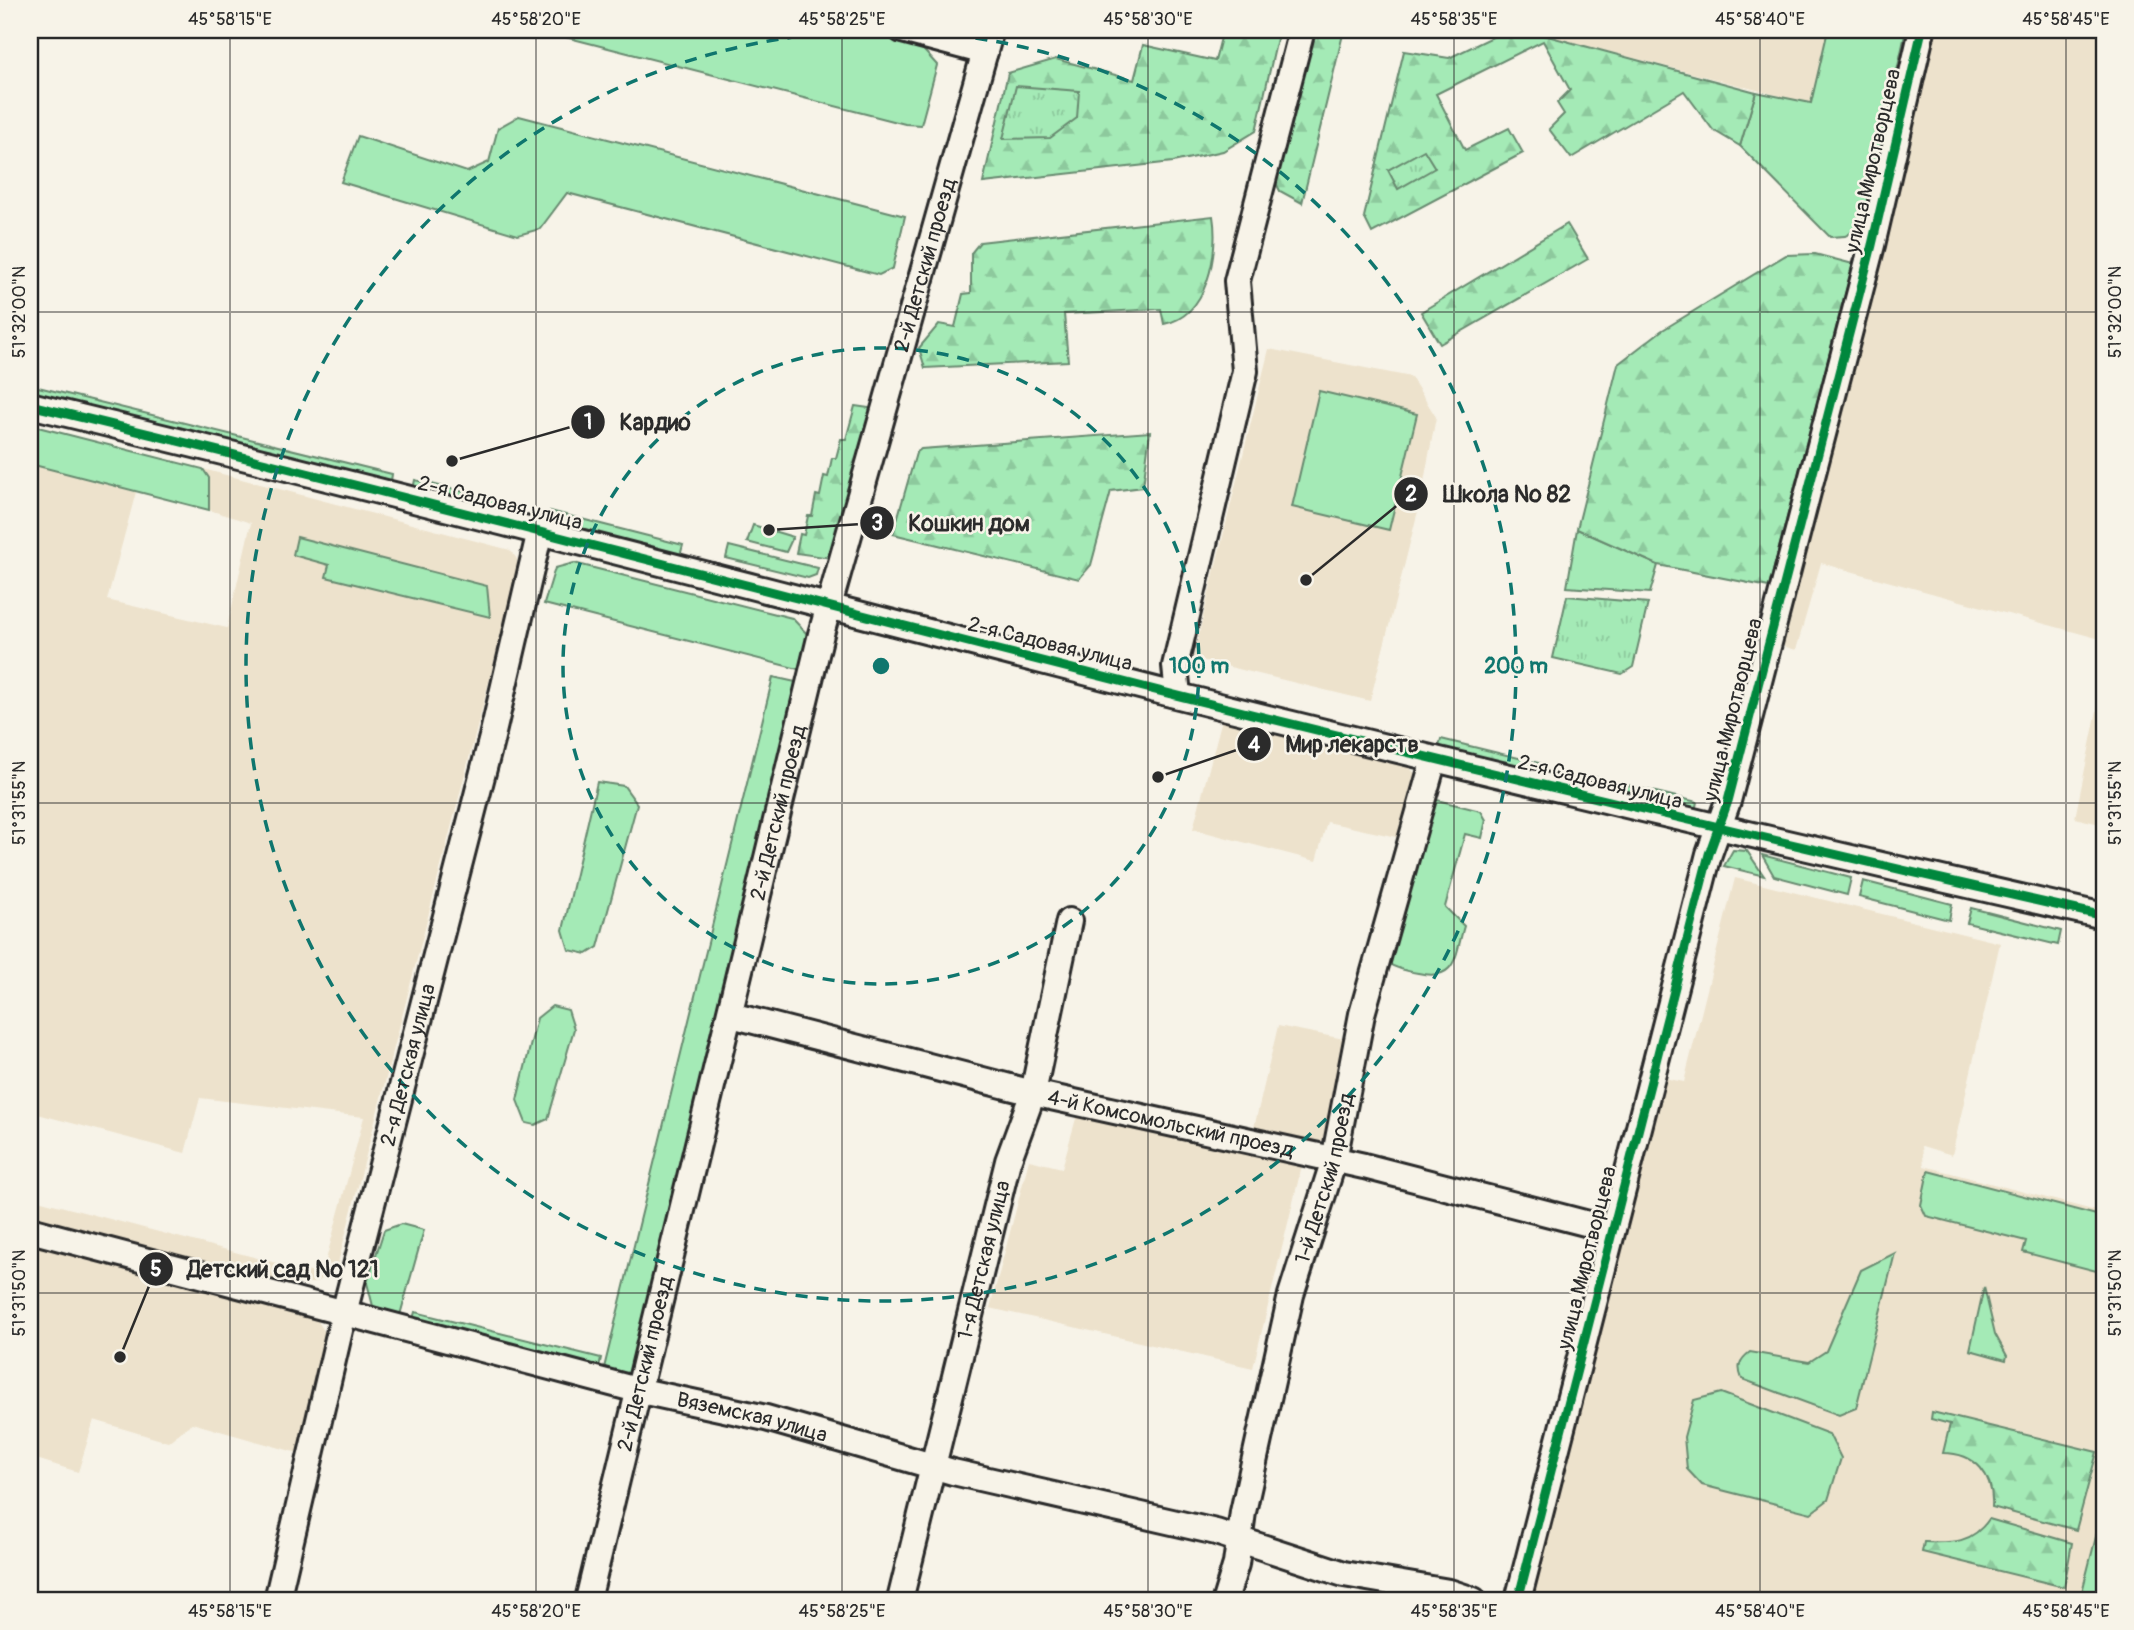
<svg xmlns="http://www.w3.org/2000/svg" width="2134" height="1630" font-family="Pangolin,sans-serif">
  <defs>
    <pattern id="forest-firs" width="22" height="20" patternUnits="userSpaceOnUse" patternTransform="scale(1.75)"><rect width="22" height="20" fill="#a4eab6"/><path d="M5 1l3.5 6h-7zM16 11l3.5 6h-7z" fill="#8dc99d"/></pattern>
    <pattern id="park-tufts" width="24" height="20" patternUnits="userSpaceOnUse" patternTransform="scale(1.75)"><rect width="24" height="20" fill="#a4eab6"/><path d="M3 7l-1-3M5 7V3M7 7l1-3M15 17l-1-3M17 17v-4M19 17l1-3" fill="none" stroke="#8dc99d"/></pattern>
  </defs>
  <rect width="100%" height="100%" fill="#f7f3e8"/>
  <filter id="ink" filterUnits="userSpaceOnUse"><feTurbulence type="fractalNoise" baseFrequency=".0143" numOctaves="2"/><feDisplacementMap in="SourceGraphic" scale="14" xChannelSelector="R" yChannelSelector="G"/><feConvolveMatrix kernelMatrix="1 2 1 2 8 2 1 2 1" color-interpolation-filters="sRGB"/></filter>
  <g filter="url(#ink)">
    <!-- built -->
    <g fill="#ede2cc">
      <path d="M1525,30H1828L1811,104Z"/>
      <path d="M1931,30H2104V640L1821,563L1796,650L1776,644Z"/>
      <path d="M1269,349L1411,377L1436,417L1420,503L1370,701L1193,658Z"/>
      <path d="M30,464L136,492L107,600L227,628L251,523L209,510V479L203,469L510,550L517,559L518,570L337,1267L328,1276L314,1283H291L239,1273L30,1219V1198L322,1275L364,1117L200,1098L185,1153L30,1112Z"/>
      <path d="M2104,676V825L2075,818Z"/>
      <path d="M1222,719L1409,767L1417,776L1401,838L1327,822L1316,861L1193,829Z"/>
      <path d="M1735,878L2000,943L1952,1155L1922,1146L1924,1166L2104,1213V1600H1532L1664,1078L1684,1082Z"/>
      <path d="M1278,1026L1344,1039L1325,1138L1316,1146L1253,1132Z"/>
      <path d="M1077,1115L1302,1165L1253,1368L990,1308L1029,1160L1062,1168Z"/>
      <path d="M30,1241L316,1318L326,1334L298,1453L192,1423L168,1442L94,1420L78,1472L30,1457Z"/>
    </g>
    <!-- grass -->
    <g fill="#a4eab6" stroke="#688a70" stroke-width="2">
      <path d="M538,30H862L918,44L937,65L921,125L905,124Z"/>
      <path d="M1828,30H1906L1863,226L1845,236L1830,237L1740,146L1756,92L1811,103Z"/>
      <path d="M519,116L905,216L893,268L879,275L567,193L540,229L518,235L341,182L358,136L467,172L489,162L498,128Z"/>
      <path d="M30,385L392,474L390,489L30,399Z"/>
      <path d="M1319,391L1417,414L1389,530L1292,507Z"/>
      <path d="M30,425L203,469L209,478V510L30,464Z"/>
      <path d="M415,480L501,501L498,516L412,494Z"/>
      <path d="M550,511L683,545L680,556L547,522Z"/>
      <path d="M753,525L793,537L786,552L747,542Z"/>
      <path d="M1577,529L1658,565L1650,593L1567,587Z"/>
      <path d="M297,537L487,586L490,617L326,577L329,565L293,555Z"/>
      <path d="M729,546L818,568L816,575L808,578L726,558Z"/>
      <path d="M574,563L792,618L809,636L802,670L544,604L555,568Z"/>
      <path d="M773,677L800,683L629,1375L604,1368Z"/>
      <path d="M597,782L624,786L637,804L598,947L587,954L569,950L563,930Z"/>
      <path d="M1437,800L1481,811L1486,820L1482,838L1465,834L1445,907L1464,926C1455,956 1457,982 1418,973C1407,971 1396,969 1386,962L1430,805Z"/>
      <path d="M1733,850L1747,851L1764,876L1724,866Z"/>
      <path d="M1762,855L1851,878L1847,895L1774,876Z"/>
      <path d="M1863,881L1952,904L1949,920L1859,897Z"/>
      <path d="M1971,908L2061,931L2058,945L1967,923Z"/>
      <path d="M552,1006L568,1010L574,1029L548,1119L535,1125L526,1123L517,1100L537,1018Z"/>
      <path d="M1928,1171L2104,1217V1273L2023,1252L2026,1241L1926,1216L1921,1205Z"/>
      <path d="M401,1224L424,1230L400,1315L373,1306L367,1283L384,1230Z"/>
      <path d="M1895,1253L1856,1408L1839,1415L1742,1379C1737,1367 1739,1360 1750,1352L1809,1362L1826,1351L1861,1270Z"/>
      <path d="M1984,1287L1995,1334L2007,1356L2006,1360L1970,1350Z"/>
      <path d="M415,1312L601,1358L599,1367L413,1319Z"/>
      <path d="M1721,1393L1829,1434L1841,1458L1828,1500L1811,1513L1702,1485L1687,1469L1684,1437L1694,1400Z"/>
      <path d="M2104,1505V1600H2080Z"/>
    </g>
    <!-- forest -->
    <g fill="url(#forest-firs)" stroke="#688a70" stroke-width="2">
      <path d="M1223,30H1279L1256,131L1223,151L1173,162L983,183L1008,73L1056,59L1134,80L1143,45L1215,61Z"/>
      <path d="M1312,30H1344L1302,203L1280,191L1275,181Z"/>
      <path d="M1507,30H1525L1756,92L1740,146L1713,130L1684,91L1571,158L1549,129L1564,114L1557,103L1570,90L1543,41L1436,94L1465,150L1509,128L1523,153L1372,233L1364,217L1404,51L1449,58Z"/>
      <path d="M1213,216C1219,252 1208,316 1164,324L1161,309L1064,314L1068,361L925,368L919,348L939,324L955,327L963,294L971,293V253L980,242Z"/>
      <path d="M1567,224L1588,259L1440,344L1421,312Z"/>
      <path d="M1815,254L1853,264L1769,587L1658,565L1577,529L1618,364L1661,331L1786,255Z"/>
      <path d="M855,406L876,409L831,558L796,553L800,534L804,535L808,516H812L816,495L820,496L824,476L828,477L832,458H836L841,439H846Z"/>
      <path d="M1150,432L1143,487L1111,491L1091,565L1079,579L893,534L916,453L921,449Z"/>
      <path d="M1441,739L1539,763L1531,774L1439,747Z"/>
      <path d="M1594,777L1697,802L1695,811L1596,790Z"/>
      <path d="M1932,1412L2097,1452L2076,1530L1992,1507C1994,1475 1976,1453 1943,1453L1950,1424L1931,1419Z"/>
      <path d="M1989,1519L2072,1543L2064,1587L1922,1552L1924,1542C1952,1543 1972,1544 1989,1519Z"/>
    </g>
    <!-- park -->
    <g fill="url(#park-tufts)" stroke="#688a70" stroke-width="2">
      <path d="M1016,86L1079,91L1077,118L1050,138L1003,139Z"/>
      <path d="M1424,150L1435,168L1398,189L1388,170Z"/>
      <path d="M1567,596L1648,603L1633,667L1622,674L1553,658Z"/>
    </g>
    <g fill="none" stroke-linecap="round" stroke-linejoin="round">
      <defs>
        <g id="minor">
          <path d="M902,30L985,52"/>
          <path d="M30,405C413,497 793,598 1175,695C1484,772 1794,846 2104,916"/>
          <path d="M1178,695L1175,666L1245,371L1237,281L1302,30"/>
          <path id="s1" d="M731,1015L1033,1093L1364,1166L1612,1230"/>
          <path id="s2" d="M30,1230L641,1391L766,1418L953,1472L1216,1532L1344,1574L1449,1592L1473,1600"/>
          <path id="s3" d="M277,1600L344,1313L492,737L540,531"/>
          <path id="s4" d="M588,1600L821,634L991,30"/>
          <path id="s5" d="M900,1600L1008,1161L1033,1093L1069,921"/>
          <path id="s6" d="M1225,1600L1236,1564L1243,1512L1291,1295L1334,1160L1362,1014L1434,759"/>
          <path d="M1518,1600L1709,854L1728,801L1872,245L1922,30"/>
        </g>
      </defs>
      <!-- minor casing -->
      <use href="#minor" stroke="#2b2b2b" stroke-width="30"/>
      <!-- minor -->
      <use href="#minor" stroke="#f7f3e8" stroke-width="24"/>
      <defs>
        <g id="cycleway">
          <path d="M30,405C413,497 793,598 1175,695C1484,772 1794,846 2104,916"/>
          <path d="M1518,1600L1709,854L1728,801L1872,245L1922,30"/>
        </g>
      </defs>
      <!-- cycleway casing -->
      <use href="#cycleway" stroke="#f7f3e8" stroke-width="13"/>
      <!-- cycleway -->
      <use href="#cycleway" stroke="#00873e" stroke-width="9"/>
    </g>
  </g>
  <!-- ticks -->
  <path fill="none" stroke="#2b2b2b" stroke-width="2" stroke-opacity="0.45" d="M230,30V1600M536,30V1600M842,30V1600M1148,30V1600M1454,30V1600M1760,30V1600M2066,30V1600M30,312H2104M30,803H2104M30,1293H2104"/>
  <!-- distance rings -->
  <g fill="none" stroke="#0f766e" stroke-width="3.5" stroke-dasharray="12 9">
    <circle cx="881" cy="666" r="318"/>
    <circle cx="881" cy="666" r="635"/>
  </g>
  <g text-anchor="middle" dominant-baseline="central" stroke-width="5" stroke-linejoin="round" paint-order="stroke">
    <!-- street labels -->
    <g font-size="21" fill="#2b2b2b" stroke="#f7f3e8">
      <text transform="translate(1873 161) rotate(-77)">улица Миротворцева</text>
      <text stroke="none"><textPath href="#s4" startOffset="1377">2-й Детский проезд</textPath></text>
      <text transform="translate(500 503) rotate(14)">2-я Садовая улица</text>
      <text transform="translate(1050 644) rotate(14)">2-я Садовая улица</text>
      <text transform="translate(1733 710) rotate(-76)">улица Миротворцева</text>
      <text transform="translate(1600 782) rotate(14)">2-я Садовая улица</text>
      <text stroke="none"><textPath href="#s4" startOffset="810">2-й Детский проезд</textPath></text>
      <text stroke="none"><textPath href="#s3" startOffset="551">2-я Детская улица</textPath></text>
      <text stroke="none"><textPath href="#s1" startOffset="453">4-й Комсомольский проезд</textPath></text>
      <text stroke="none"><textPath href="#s6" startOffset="434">1-й Детский проезд</textPath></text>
      <text transform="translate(1587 1258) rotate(-76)">улица Миротворцева</text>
      <text stroke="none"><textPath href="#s5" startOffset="350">1-я Детская улица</textPath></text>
      <text stroke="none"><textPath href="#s4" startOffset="243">2-й Детский проезд</textPath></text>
      <text stroke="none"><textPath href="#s2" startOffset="746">Вяземская улица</textPath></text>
    </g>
  </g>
  <circle cx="881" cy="666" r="10" fill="#0f766e" stroke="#f7f3e8" stroke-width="3.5"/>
  <g font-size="21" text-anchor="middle" font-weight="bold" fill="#0f766e" stroke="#f7f3e8" stroke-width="5" stroke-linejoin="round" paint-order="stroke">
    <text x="1199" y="673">100 m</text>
    <text x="1516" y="673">200 m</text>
  </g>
  <!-- callouts -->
  <path fill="none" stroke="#2b2b2b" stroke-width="2.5" d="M452 461L588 422M1306 580L1411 494M769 530L877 523M1158 777L1254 744M120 1357L156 1269"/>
  <g fill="#2b2b2b" stroke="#f7f3e8" stroke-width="2.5">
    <circle cx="452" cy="461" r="7"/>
    <circle cx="1306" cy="580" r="7"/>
    <circle cx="769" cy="530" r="7"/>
    <circle cx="1158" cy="777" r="7"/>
    <circle cx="120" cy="1357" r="7"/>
    <circle cx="588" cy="422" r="18"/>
    <circle cx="1411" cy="494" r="18"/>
    <circle cx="877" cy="523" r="18"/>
    <circle cx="1254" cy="744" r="18"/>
    <circle cx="156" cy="1269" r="18"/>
  </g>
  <g font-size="21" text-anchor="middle" font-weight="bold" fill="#fff">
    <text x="588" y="429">1</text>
    <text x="1411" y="501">2</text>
    <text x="877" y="530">3</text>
    <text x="1254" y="752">4</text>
    <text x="156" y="1276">5</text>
  </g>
  <g font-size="23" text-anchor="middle" font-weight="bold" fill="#2b2b2b" stroke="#f7f3e8" stroke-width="5" stroke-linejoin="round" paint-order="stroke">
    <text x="655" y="430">Кардио</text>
    <text x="1507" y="502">Школа № 82</text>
    <text x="969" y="531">Кошкин дом</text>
    <text x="1352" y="752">Мир лекарств</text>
    <text x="283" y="1277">Детский сад № 121</text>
  </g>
  <!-- margin -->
  <rect width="2134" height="1630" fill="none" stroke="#f7f3e8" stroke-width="77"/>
  <rect x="38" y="38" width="2058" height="1554" fill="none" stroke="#2b2b2b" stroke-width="2.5"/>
  <g font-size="18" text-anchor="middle" fill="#2b2b2b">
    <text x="230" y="25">45°58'15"E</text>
    <text x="536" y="25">45°58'20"E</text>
    <text x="842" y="25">45°58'25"E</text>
    <text x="1148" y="25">45°58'30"E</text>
    <text x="1454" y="25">45°58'35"E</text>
    <text x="1760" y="25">45°58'40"E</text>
    <text x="2066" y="25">45°58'45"E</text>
    <text transform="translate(19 312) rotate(-90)" y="6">51°32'00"N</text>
    <text transform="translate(2115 312) rotate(-90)" y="6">51°32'00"N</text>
    <text transform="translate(19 803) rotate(-90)" y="6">51°31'55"N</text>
    <text transform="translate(2115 803) rotate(-90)" y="6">51°31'55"N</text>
    <text transform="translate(19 1293) rotate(-90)" y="6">51°31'50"N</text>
    <text transform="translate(2115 1293) rotate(-90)" y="6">51°31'50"N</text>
    <text x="230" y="1617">45°58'15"E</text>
    <text x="536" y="1617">45°58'20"E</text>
    <text x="842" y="1617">45°58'25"E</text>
    <text x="1148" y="1617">45°58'30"E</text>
    <text x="1454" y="1617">45°58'35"E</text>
    <text x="1760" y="1617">45°58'40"E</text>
    <text x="2066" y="1617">45°58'45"E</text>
  </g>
</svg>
